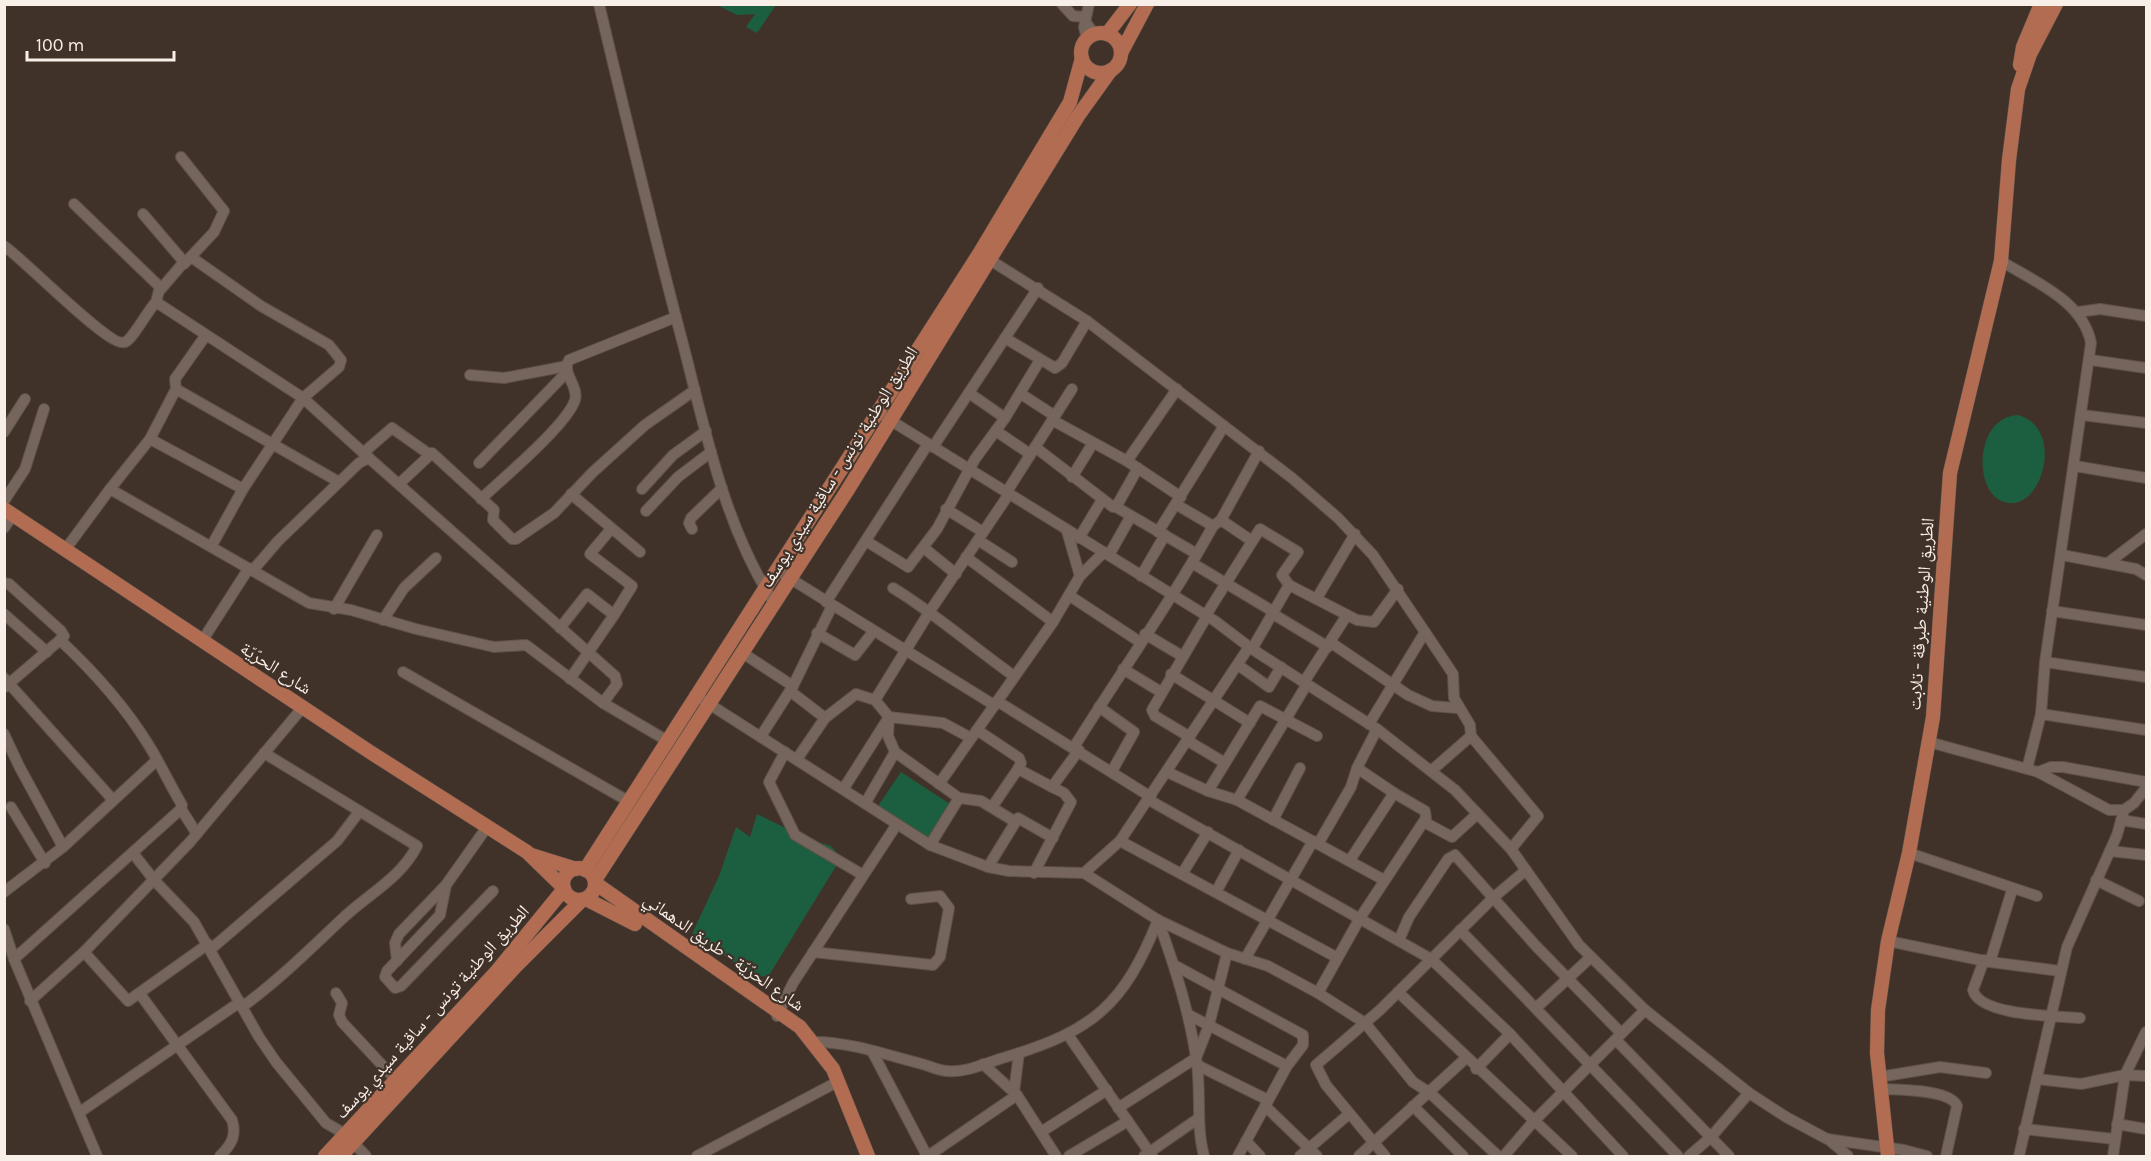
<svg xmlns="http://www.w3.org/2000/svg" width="2151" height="1161" font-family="Karla,'Noto Naskh Arabic',sans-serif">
  <rect width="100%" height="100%" fill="#403229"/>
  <!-- green -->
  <g fill="#1c5f40">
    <path d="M717,5H776L757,33L746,27L755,14L737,15Z"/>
    <path d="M2018,415C2066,428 2042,514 2004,502C1973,493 1974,417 2018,415Z"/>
    <path d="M901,772L950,804L925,842L876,809Z"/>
    <path d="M757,814L808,839L831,846L841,858L768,977L753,975L692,934L719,876L736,827L750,837Z"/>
  </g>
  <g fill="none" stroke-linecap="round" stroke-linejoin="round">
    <defs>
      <g id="minor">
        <path d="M599,4C626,118 653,231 683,344C706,433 724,525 774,603"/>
        <path d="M1062,4L1073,16L1086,17"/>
        <path d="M1085,21L1094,34"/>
        <path d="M1087,39L1084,27L1089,4"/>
        <path d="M181,157L224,211L214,232L184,264"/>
        <path d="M74,204L160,287L156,302L303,398L369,458"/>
        <path d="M143,214L184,262L161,289"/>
        <path d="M4,246C24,259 110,349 125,342C133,339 148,310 156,302"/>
        <path d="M191,257L261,306L329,345L341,360L339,367L303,398L243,489L212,545"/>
        <path d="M990,260L1087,321L1292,478L1338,518L1373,555L1425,632L1369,724"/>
        <path d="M2001,261C2035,282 2083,301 2091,343L2045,662L2041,714L2027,769"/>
        <path d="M2078,312L2100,309L2146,316"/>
        <path d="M1005,338L1055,368L1062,363L1087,321"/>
        <path d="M2091,360L2146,368"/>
        <path d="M470,375L504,378L567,366"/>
        <path d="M176,389L339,482"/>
        <path d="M969,393L1005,418"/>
        <path d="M1021,394L1055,416"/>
        <path d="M2082,415L2146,423"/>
        <path d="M885,417L1215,621L1252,649L1377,729L1455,790L1511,849L1579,945L1645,1010L1749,1093L1786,1117L1827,1139L1904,1150L1927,1156"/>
        <path d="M1052,420L1127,461L1181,497"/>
        <path d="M996,431L1030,454"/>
        <path d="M4,432L25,399"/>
        <path d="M150,439L243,489"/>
        <path d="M933,447L1038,288"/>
        <path d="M1035,447L1113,507H1116L1138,468"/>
        <path d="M363,453L392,428L429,454"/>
        <path d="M1127,461L1177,389"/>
        <path d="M479,463L567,372"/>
        <path d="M2075,466L2146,478"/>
        <path d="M1072,477L1093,443"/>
        <path d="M399,484L432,453L494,510L493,520L512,539H516L554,513L593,472L645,425L695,390"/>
        <path d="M110,489L150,439L176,389L175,379L206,335"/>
        <path d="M642,489L673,455L706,431"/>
        <path d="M1006,493L1072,389"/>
        <path d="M571,494L640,552"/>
        <path d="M481,499C502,479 567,425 575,400C579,386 561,373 569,360L676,317"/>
        <path d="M4,501L25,469L44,409"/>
        <path d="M1177,505L1213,526"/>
        <path d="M1116,507L1197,554"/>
        <path d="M946,509L983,532"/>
        <path d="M646,511L678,477L711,452"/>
        <path d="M1221,520L1252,541"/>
        <path d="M4,528L13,515"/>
        <path d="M611,529L590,554L632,586L614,615"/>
        <path d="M692,529L689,523L691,518L722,488"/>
        <path d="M1067,531L1080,576"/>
        <path d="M1158,532L1224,426"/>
        <path d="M1079,538L1102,500"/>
        <path d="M978,540L1012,562"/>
        <path d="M866,541L908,567L937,529L975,459L1005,418L1040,360"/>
        <path d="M924,548L956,574"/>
        <path d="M65,550L110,489L309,603L351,610L416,629L494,647L526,645L603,703L666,740"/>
        <path d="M1109,555L1131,516"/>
        <path d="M2062,555L2136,569L2146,575"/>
        <path d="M966,557L1053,622"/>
        <path d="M1192,563L1274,612"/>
        <path d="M2108,563L2146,534"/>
        <path d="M253,570L278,541L359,463L369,458L615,676L617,684L603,703"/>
        <path d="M778,571L994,705"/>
        <path d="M1141,576L1165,535"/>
        <path d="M4,583L9,584L61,631L64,636L60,640C93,671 124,705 148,744C160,763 170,785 182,805L181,809L197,834"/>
        <path d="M893,588C936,614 973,647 1014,676"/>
        <path d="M1070,596L1140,642"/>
        <path d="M1317,598L1355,534"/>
        <path d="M826,602L928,444"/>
        <path d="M334,609L377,535"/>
        <path d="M2052,611L2146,625"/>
        <path d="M4,614L47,652"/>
        <path d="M1273,614L1328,647"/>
        <path d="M1206,615L1260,529L1298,552L1282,575L1289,585L1357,620L1374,622L1398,589"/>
        <path d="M383,620L404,588L436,558"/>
        <path d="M560,628L587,594L614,615L570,679"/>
        <path d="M1425,632L1453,674L1454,698L1470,725L1471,736L1538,816L1511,849"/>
        <path d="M817,633L855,655L873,632"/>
        <path d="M1145,634L1182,656"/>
        <path d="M202,641L249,568"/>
        <path d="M1330,642L1408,695L1432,706L1457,708"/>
        <path d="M1252,649L1289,585"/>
        <path d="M741,652L793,686"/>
        <path d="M2045,662L2146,677"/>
        <path d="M1238,665L1269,687L1281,667"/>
        <path d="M1123,669L1161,692"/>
        <path d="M403,672L628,801"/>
        <path d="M1171,674L1250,723"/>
        <path d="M4,678L113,800"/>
        <path d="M1304,682L1347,615"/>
        <path d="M5,687L60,640"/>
        <path d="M790,691L825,718L797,759"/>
        <path d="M695,695L930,845L988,867L1009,871L1084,873L1158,920L1227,953L1268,966L1318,993L1365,1023L1413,1082L1430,1093L1498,1156"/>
        <path d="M875,700L930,611L1009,494"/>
        <path d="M997,701L1151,797"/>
        <path d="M1099,707L1134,732L1112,771"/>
        <path d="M2041,714L2146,730"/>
        <path d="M825,718L856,694L875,700L889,717L888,736L895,752"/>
        <path d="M977,730L1019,758L1021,763L1018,769"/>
        <path d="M4,734L19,766L63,847"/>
        <path d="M761,736L793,686L832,606"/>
        <path d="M1190,737L1155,716L1152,710L1207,616"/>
        <path d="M1188,741L1225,763"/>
        <path d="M1929,742L2038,772L2109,810H2124L2134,803L2146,788"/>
        <path d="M1074,747C1120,673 1171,602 1213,526L1221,520L1259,451"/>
        <path d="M785,752L769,782L795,835L863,875"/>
        <path d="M1431,771L1471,736"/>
        <path d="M1167,772L1208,791L1237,800L1384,880"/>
        <path d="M2038,772L2051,767H2063L2146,782"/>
        <path d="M939,784L1053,622L1080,576L1104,552"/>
        <path d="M844,788L889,717L943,723L971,738"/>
        <path d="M1208,791L1260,706L1317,736"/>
        <path d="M959,798L981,801L1014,821"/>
        <path d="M1149,800L1431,959L1510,1034L1623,1156"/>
        <path d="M1237,800L1307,684"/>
        <path d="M866,802L895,752L959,798L930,845"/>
        <path d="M11,807L45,863"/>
        <path d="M992,807L1018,769L1052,787L1079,750"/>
        <path d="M1273,820L1300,768"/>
        <path d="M2121,820L2146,824"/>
        <path d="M1424,822L1452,837L1476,815"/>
        <path d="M487,827L446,885L440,915L387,971L385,977L395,988L401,986L493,891"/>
        <path d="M1120,841L1336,957"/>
        <path d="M1318,844L1351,787L1357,768L1377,729"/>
        <path d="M2110,851L2146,855"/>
        <path d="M133,853L154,880L194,922L259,1037L276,1062L326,1123L345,1134L366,1156"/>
        <path d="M1909,853L2037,896"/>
        <path d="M1350,860L1394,793L1357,768"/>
        <path d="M988,867L1018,818L1053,838"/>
        <path d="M1034,873L1071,802L1064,793L1052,787"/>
        <path d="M1084,873L1120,841L1249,647"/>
        <path d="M1182,874L1208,832"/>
        <path d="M2096,880L2139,901"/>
        <path d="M4,892L63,847L157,760"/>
        <path d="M1216,892L1239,850"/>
        <path d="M1158,920C1175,967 1190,1014 1197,1064C1201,1094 1196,1126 1204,1156"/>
        <path d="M4,929L14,959L181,809"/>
        <path d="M1460,930L1678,1156"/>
        <path d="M1399,940L1409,917L1448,859L1455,855L1536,946L1621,1033"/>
        <path d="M1888,941L1990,962L2060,971"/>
        <path d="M211,949L337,841L359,812"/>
        <path d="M84,952L128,1001L208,944"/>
        <path d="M813,952L933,965L940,957L949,908L940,896L911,899"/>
        <path d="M14,959L97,1156"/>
        <path d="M1245,959L1313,841"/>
        <path d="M1984,960L1973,990C1979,1016 2058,1016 2080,1018"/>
        <path d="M397,961L395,943L399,934L446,885"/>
        <path d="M1990,962L2012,890"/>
        <path d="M1174,965L1303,1035V1045L1287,1066L1238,1156"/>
        <path d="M1398,992L1572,1156"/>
        <path d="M336,993L342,1003L339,1015L342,1022L395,1079"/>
        <path d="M1318,993L1360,918L1426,818L1425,811L1394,793"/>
        <path d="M140,994L232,1120C237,1136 231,1145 220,1156"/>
        <path d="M30,1001L84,952L190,842L303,707"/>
        <path d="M242,1007C278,981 309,950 342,919C367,895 401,878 417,846L264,753"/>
        <path d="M1536,1008L1591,957"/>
        <path d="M1189,1015L1287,1066"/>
        <path d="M777,1016L793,983L897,824"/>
        <path d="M1068,1035L1152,1156"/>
        <path d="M1616,1040L1729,1156"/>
        <path d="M814,1042C846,1041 890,1056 922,1064C930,1066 939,1071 948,1071C967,1073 988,1062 1006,1057C1093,1031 1124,1005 1158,920"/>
        <path d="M873,1053L927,1156"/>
        <path d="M983,1064L1017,1095L1056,1156"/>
        <path d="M1197,1065L1268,1100"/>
        <path d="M1476,1069L1510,1034"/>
        <path d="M1879,1077L1940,1067L1986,1073"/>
        <path d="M2037,1079L2081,1084L2125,1075L2146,1076"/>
        <path d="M1880,1089C1898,1090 1950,1089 1957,1106L1946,1156"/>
        <path d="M1014,1092L1019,1053"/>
        <path d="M1265,1106L1317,1156"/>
        <path d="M1413,1106L1463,1156"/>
        <path d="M1118,1108L1196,1058L1209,1025L1227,953"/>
        <path d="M80,1112L240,1002"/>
        <path d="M2117,1124L2146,1129"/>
        <path d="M2024,1129L2114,1139"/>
        <path d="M1041,1132L1107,1090"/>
        <path d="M1828,1139L1848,1156"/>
        <path d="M1246,1141L1260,1156"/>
        <path d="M697,1156L839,1081"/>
        <path d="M928,1156L1017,1095"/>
        <path d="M1069,1156L1128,1121"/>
        <path d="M1144,1156L1199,1118"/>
        <path d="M1300,1156L1349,1114"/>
        <path d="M1359,1156L1466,1058"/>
        <path d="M1385,1156L1326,1085L1316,1065L1380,1010L1494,897L1526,870"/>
        <path d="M1504,1156L1533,1122L1645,1010"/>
        <path d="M1689,1156L1711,1137L1749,1093"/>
        <path d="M2019,1156L2067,947L2117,835L2124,810"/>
        <path d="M2113,1156L2125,1075L2146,1032"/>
      </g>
      <g id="major">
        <circle cx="1101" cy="53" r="20"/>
        <path d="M1107,34L1130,4"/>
        <path d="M1121,53L1147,4"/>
        <path d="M2020,65L2023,47L2041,4"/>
        <path d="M4,509L370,752L527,852L564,888"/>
        <path d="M531,855L576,869"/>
        <circle cx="579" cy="884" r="16"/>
        <path d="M585,870L979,254L1070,102L1082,58"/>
        <path d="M595,880L847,491L1078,116L1111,70"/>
        <path d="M595,883L800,1027L833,1069L868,1156"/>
        <path d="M586,899L635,924"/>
        <path d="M325,1156L497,971L564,889"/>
        <path d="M341,1156L516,966L582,900"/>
        <path d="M1888,1156L1877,1053L1878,1010L1888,941L1909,853L1933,717L1950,473L2001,261L2009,160L2018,89L2030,54L2056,4"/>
      </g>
    </defs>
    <!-- minor casing -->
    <use href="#minor" stroke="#5d5149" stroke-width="12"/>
    <!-- major casing -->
    <use href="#major" stroke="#5d5149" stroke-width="15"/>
    <!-- minor -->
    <use href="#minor" stroke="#76655c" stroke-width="10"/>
    <!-- major -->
    <use href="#major" stroke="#b16c51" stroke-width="14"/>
  </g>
  <g text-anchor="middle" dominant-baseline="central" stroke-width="4.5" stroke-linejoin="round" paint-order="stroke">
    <!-- street labels -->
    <g font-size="18" fill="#f9efe9" stroke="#403229">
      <text transform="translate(839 467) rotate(-58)">الطريق الوطنية تونس - ساقية سيدي يوسف</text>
      <text transform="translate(1921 614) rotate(-86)">الطريق الوطنية طبرقة - تلابت</text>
      <text transform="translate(276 668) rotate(33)">شارع الحرّيّة</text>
      <text transform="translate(724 952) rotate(35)">شارع الحرّيّة - طريق الدهماني</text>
      <text transform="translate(432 1012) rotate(-48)">الطريق الوطنية تونس - ساقية سيدي يوسف</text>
    </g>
  </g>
  <!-- border -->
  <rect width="2151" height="1161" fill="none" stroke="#f9efe9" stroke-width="12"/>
  <!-- scale -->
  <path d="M27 51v9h147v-9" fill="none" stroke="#f9efe9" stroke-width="3"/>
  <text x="36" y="51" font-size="18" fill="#f9efe9" stroke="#403229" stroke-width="4.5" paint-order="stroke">100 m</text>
</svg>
